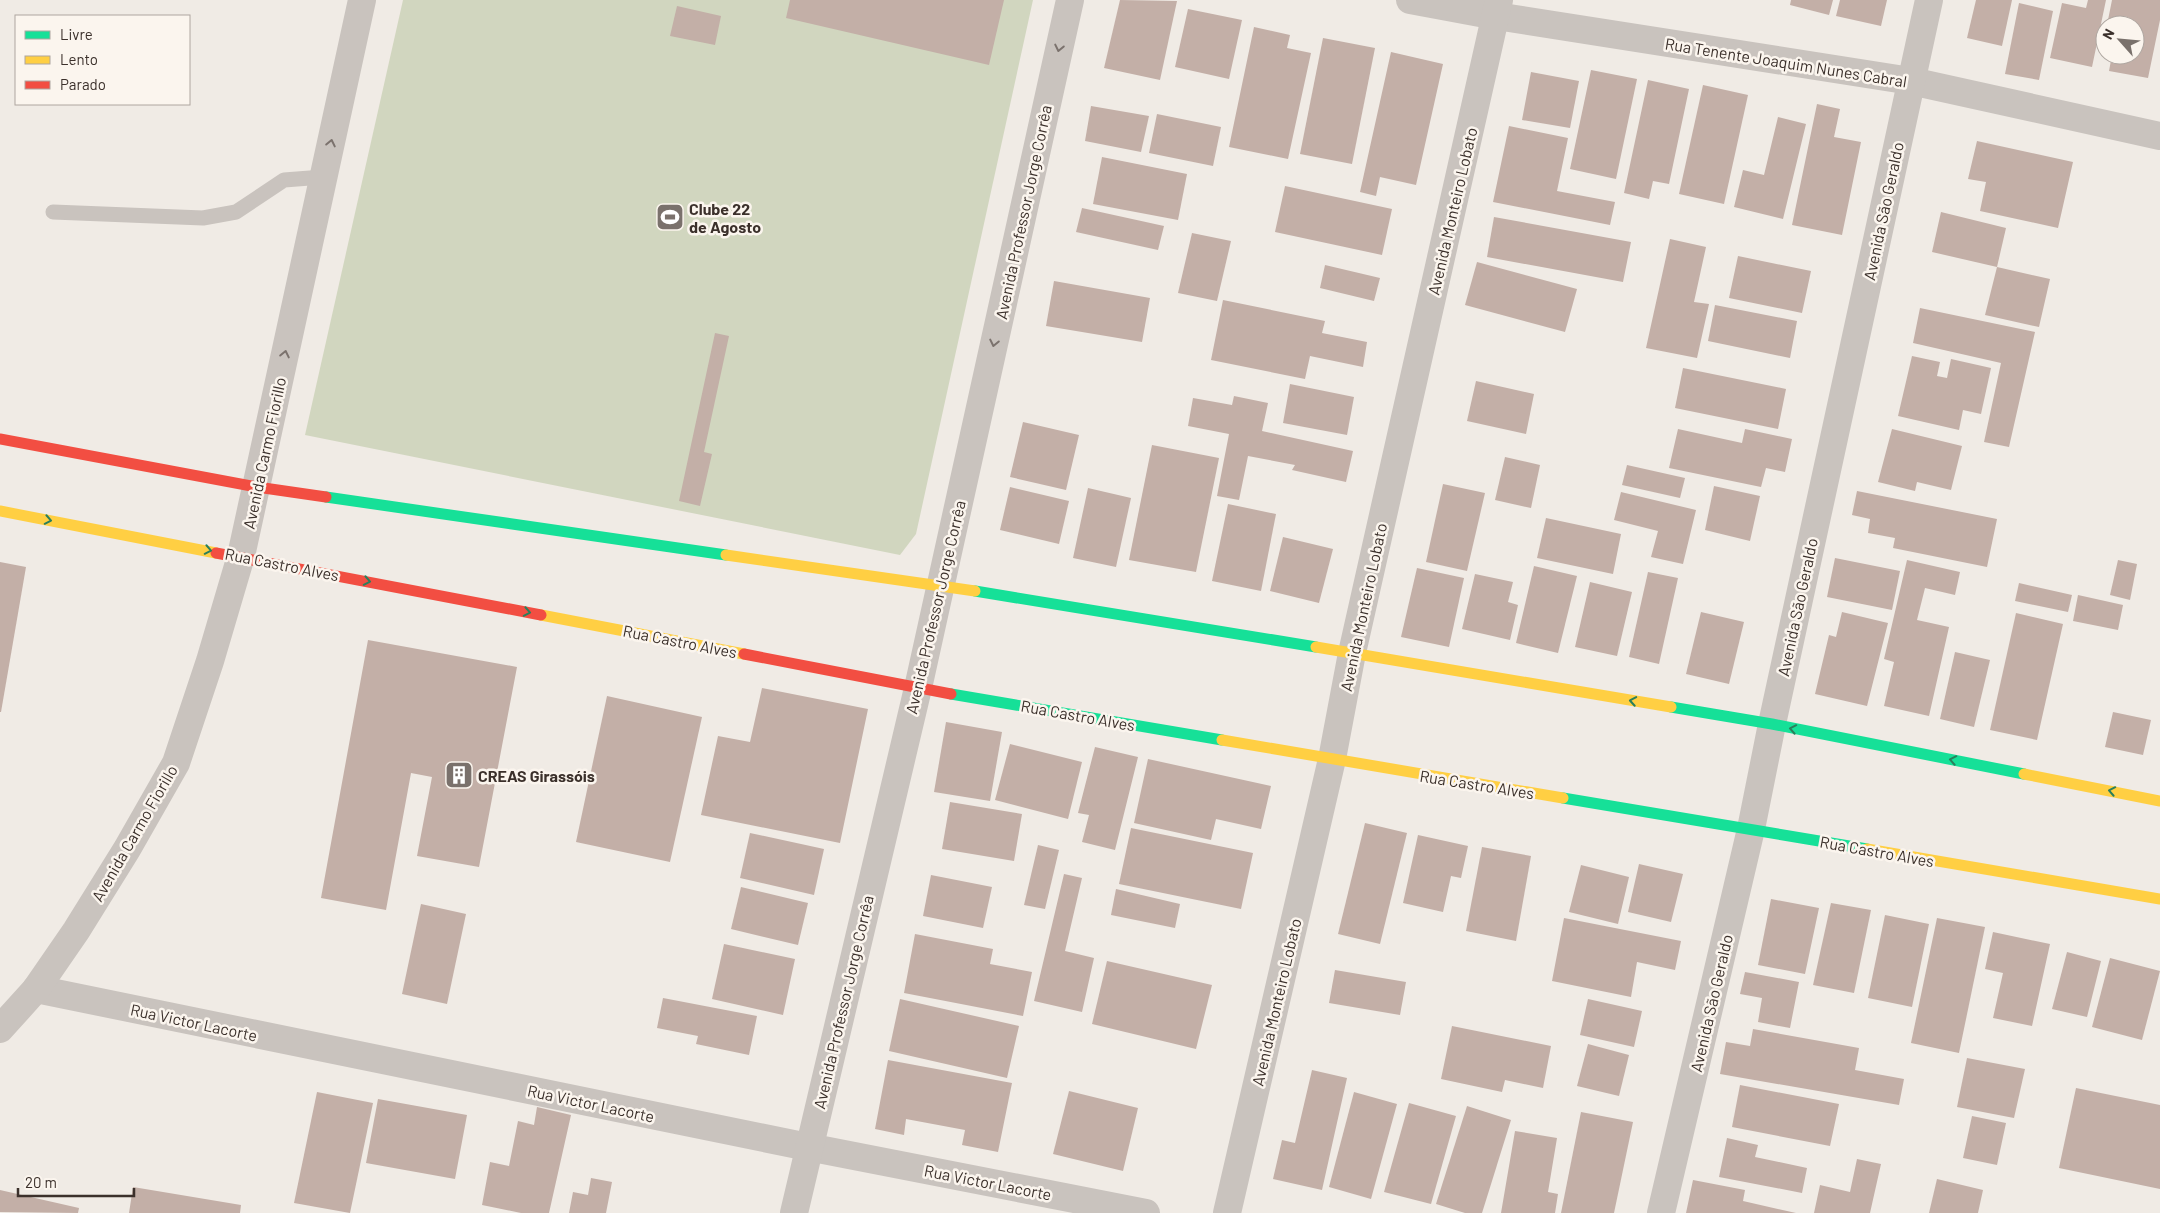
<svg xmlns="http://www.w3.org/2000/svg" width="2160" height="1213" font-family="Barlow,sans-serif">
  <rect width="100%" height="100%" fill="#f0ebe5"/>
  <!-- green -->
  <path fill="#d1d6bf" d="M403,0H1033L916,534L900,555L305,435Z"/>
  <!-- building -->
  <g fill="#c3afa7">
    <path d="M790,0H1004L989,65L786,18Z"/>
    <path d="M1120,0L1177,1L1160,80L1104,68Z"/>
    <path d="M1791,0H1833L1829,15L1790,5Z"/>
    <path d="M1840,0H1887L1881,26L1836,16Z"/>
    <path d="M1976,0H2012L2002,46L1967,38Z"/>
    <path d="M2088,0H2106L2092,67L2050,58L2062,3L2086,8Z"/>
    <path d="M2112,0H2160V20L2148,78L2109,71L2112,55H2135V25H2107Z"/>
    <path d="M2019,3L2053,11L2039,80L2005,74Z"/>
    <path d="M677,6L721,16L715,45L670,36Z"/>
    <path d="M1188,9L1242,20L1229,79L1175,67Z"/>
    <path d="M1254,27L1290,35L1287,48L1311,53L1288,159L1229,147Z"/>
    <path d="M1323,38L1375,48L1352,164L1300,154Z"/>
    <path d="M1391,52L1443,64L1416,185L1380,177L1376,196L1360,192Z"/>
    <path d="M1591,70L1637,79L1616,179L1570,169Z"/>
    <path d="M1531,72L1579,81L1570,128L1522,120Z"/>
    <path d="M1648,80L1689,89L1669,184L1653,181L1649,199L1624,193Z"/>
    <path d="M1703,85L1748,95L1724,204L1679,194Z"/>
    <path d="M1817,104L1840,109L1834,137L1861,142L1842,235L1792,225Z"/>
    <path d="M1091,106L1149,116L1141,152L1085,141Z"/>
    <path d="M1157,114L1221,127L1213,166L1149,153Z"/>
    <path d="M1778,117L1806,124L1783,219L1734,207L1743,170L1764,175Z"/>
    <path d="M1509,126L1568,138L1557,191L1615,202L1610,225L1493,202Z"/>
    <path d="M1977,141L2073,162L2058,228L1980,211L1986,182L1968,179Z"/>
    <path d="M1102,157L1187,174L1178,220L1093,204Z"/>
    <path d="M1285,186L1392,209L1382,255L1275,232Z"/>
    <path d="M1082,208L1164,226L1158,250L1076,232Z"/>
    <path d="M1941,212L2006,228L1997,267L1932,252Z"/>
    <path d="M1494,217L1631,242L1623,282L1487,257Z"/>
    <path d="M1192,233L1231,241L1217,301L1178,293Z"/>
    <path d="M1670,239L1706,247L1694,302L1709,304L1697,358L1646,348Z"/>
    <path d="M1738,256L1811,271L1802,313L1729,298Z"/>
    <path d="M1477,262L1577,289L1565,332L1465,305Z"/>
    <path d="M1325,265L1380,278L1374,301L1320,288Z"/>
    <path d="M1997,267L2050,279L2039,327L1985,315Z"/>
    <path d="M1054,281L1150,298L1142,342L1046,326Z"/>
    <path d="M1223,300L1325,321L1322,333L1367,342L1363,367L1310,356L1305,379L1211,360Z"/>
    <path d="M1715,305L1797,321L1790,358L1708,341Z"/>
    <path d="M1920,308L2035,332L2009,447L1984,442L2001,363L1913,343Z"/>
    <path d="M715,333L729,336L704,452L712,454L700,506L679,501Z"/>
    <path d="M1912,356L1940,362L1937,376L1947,378L1951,359L1991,368L1981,414L1963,410L1959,430L1898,416Z"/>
    <path d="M1683,368L1786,389L1778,429L1675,408Z"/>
    <path d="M1476,381L1534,394L1526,434L1467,421Z"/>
    <path d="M1290,384L1354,397L1347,435L1283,423Z"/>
    <path d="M1234,396L1268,403L1262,431L1353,451L1346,482L1292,470L1295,465L1248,456L1239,500L1217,496L1229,434L1188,426L1193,398L1232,405Z"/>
    <path d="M1023,422L1079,435L1066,490L1010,477Z"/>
    <path d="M1678,429L1742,443L1745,429L1792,439L1785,472L1766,468L1761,487L1669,468Z"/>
    <path d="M1892,429L1962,446L1951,490L1917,482L1915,491L1878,482Z"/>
    <path d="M1152,445L1219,458L1196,572L1129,560Z"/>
    <path d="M1505,457L1540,465L1531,508L1495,500Z"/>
    <path d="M1627,465L1685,478L1680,498L1622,485Z"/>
    <path d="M1443,484L1485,493L1467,571L1426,562Z"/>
    <path d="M1714,486L1760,496L1750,541L1705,530Z"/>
    <path d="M1010,487L1069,501L1059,544L1000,530Z"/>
    <path d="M1088,488L1131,498L1116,567L1073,558Z"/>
    <path d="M1857,491L1997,519L1987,567L1893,548L1895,538L1868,533L1870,519L1852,515Z"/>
    <path d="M1621,492L1696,510L1683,564L1651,557L1658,531L1614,520Z"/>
    <path d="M1228,504L1276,514L1261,591L1212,581Z"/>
    <path d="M1546,518L1621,534L1613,574L1537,558Z"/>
    <path d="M1283,537L1333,549L1319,603L1270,591Z"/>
    <path d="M1835,558L1900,571L1892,610L1827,597Z"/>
    <path d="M1907,560L1960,572L1955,595L1925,588L1917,620L1949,627L1929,716L1884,706L1894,662L1884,659Z"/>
    <path d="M2118,560L2137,564L2130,600L2110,595Z"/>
    <path d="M0,562L26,567L1,712H0Z"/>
    <path d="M1534,566L1577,576L1558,653L1516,643Z"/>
    <path d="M1417,568L1464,578L1449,647L1401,637Z"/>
    <path d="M1648,572L1678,578L1659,664L1629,657Z"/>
    <path d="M1475,574L1513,582L1508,602L1518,605L1510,640L1462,629Z"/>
    <path d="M1590,582L1632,592L1617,656L1575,647Z"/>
    <path d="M2019,583L2072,595L2068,612L2015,601Z"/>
    <path d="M2078,595L2123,605L2118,630L2073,621Z"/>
    <path d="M1701,612L1744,622L1729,684L1686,674Z"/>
    <path d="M1842,612L1888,623L1867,706L1815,694L1829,635L1836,637Z"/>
    <path d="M2016,613L2063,624L2037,740L1990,730Z"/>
    <path d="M368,640L517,667L479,867L417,856L432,777L411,773L386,910L321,898Z"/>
    <path d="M1955,652L1990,660L1974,727L1940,719Z"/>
    <path d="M762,688L868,709L840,843L701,815L718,736L750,742Z"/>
    <path d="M607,696L702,717L670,862L576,842Z"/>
    <path d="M2113,712L2151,720L2143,755L2105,747Z"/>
    <path d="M946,722L1002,732L990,801L934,792Z"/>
    <path d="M1010,744L1082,762L1068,819L995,800Z"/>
    <path d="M1095,747L1138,757L1115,850L1082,842L1089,815L1078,813Z"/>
    <path d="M1148,759L1271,786L1261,829L1216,819L1211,840L1134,823Z"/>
    <path d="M950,802L1022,814L1014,861L942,849Z"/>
    <path d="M1365,823L1407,833L1380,944L1338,934Z"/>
    <path d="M1131,828L1253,853L1241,909L1119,884Z"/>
    <path d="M750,833L824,849L814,895L740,878Z"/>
    <path d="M1418,835L1468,846L1461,878L1451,876L1443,912L1403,903Z"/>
    <path d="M1038,845L1059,850L1045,909L1024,905Z"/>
    <path d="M1482,847L1531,856L1516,941L1466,931Z"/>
    <path d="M1639,864L1683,874L1671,922L1628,912Z"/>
    <path d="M1581,865L1629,877L1618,924L1569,912Z"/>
    <path d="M1064,874L1082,878L1065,951L1094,958L1082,1012L1034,1001Z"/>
    <path d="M931,875L992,887L983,928L923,916Z"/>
    <path d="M741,887L808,903L798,945L731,929Z"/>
    <path d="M1116,889L1180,904L1175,928L1111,915Z"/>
    <path d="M1771,899L1819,908L1805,974L1758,965Z"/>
    <path d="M1831,903L1871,910L1854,993L1813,985Z"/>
    <path d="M421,904L466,914L447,1004L402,994Z"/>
    <path d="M1885,915L1929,924L1912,1007L1868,998Z"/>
    <path d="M1564,918L1681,941L1675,970L1637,962L1631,997L1552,981Z"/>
    <path d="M1937,918L1985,927L1959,1053L1911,1043Z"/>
    <path d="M1993,932L2050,944L2032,1026L1993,1018L2003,973L1985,969Z"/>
    <path d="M915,934L993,949L990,964L1032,972L1023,1016L904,993Z"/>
    <path d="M724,944L795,959L783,1015L712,999Z"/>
    <path d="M2067,952L2101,961L2087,1017L2052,1009Z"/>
    <path d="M2110,958L2160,971L2142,1040L2092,1027Z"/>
    <path d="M1107,961L1212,985L1196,1049L1092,1024Z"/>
    <path d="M1335,970L1406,982L1400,1015L1329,1003Z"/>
    <path d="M1745,972L1799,982L1790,1028L1758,1022L1762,998L1740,994Z"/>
    <path d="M663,998L757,1016L749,1055L696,1044L698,1036L657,1028Z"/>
    <path d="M900,999L1019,1026L1007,1078L889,1051Z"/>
    <path d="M1588,999L1642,1011L1634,1047L1580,1035Z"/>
    <path d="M1452,1026L1551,1046L1543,1088L1505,1080L1502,1092L1441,1079Z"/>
    <path d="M1753,1029L1859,1048L1855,1070L1904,1079L1899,1105L1720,1074L1726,1042L1750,1046Z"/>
    <path d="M1588,1044L1629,1055L1619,1096L1577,1086Z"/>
    <path d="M1967,1058L2025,1069L2014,1118L1957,1107Z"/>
    <path d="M888,1060L1012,1083L998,1152L962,1145L965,1130L906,1119L904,1135L875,1129Z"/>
    <path d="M1312,1070L1347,1078L1322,1190L1273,1179L1282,1140L1295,1143Z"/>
    <path d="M1740,1085L1839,1104L1830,1146L1732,1127Z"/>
    <path d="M2076,1088L2160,1105V1189L2059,1168Z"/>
    <path d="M1069,1091L1138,1108L1123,1171L1053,1154Z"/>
    <path d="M317,1092L373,1103L350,1213L294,1203Z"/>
    <path d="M1354,1092L1397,1104L1371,1199L1329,1187Z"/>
    <path d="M378,1099L467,1115L455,1179L366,1163Z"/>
    <path d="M1409,1103L1456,1116L1431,1204L1384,1192Z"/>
    <path d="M1467,1106L1511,1120L1482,1213H1465L1436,1204Z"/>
    <path d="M537,1107L571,1115L549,1213H521L482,1205L490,1162L509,1166L518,1121L534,1125Z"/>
    <path d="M1581,1112L1633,1122L1614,1213H1561Z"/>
    <path d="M1972,1116L2006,1123L1997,1165L1963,1158Z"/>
    <path d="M1515,1131L1557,1138L1548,1192L1558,1194L1555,1213H1501Z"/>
    <path d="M1727,1138L1758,1145L1755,1157L1807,1168L1802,1193L1719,1177Z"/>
    <path d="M1857,1159L1881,1164L1870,1213H1814L1820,1185L1850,1192Z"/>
    <path d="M591,1178L612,1182L606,1213H569L573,1192L588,1195Z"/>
    <path d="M1937,1179L1983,1190L1978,1213H1929Z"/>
    <path d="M1693,1180L1745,1190L1743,1201L1796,1213H1686Z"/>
    <path d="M133,1187L241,1205L240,1213H129Z"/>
    <path d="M0,1190L79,1208L78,1213L0,1212Z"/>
  </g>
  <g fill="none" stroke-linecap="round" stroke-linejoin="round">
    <!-- lane -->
    <path stroke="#c9c3be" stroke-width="15" d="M53,212L203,218L236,212L284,180L323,177"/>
    <!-- street -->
    <g stroke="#c9c3be" stroke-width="28">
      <path d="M1410,0L1496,16L1911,81L2160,136"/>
      <path d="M36,989L808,1147L1146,1213"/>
      <path d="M0,1029L36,989L76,931L127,849L176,763L210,661L241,556L362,0"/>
      <path d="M794,1213L918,688L1070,0"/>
      <path d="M1227,1213L1332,759L1352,653L1499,0"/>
      <path d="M1661,1213L1751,829L1772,724L1929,0"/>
    </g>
    <!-- fast -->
    <g stroke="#16e098" stroke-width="11">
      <path d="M326,497L726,555"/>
      <path d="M975,591L1316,647"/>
      <path d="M951,694L1222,740"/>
      <path d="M1671,707L1772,724L2024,774"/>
      <path d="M1563,798L1867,849"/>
    </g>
    <!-- slow -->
    <g stroke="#ffcf43" stroke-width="11">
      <path d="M0,511L216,553"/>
      <path d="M726,555L975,591"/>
      <path d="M541,615L744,654"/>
      <path d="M1316,647L1671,707"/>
      <path d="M1222,740L1563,798"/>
      <path d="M2024,774L2160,801"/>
      <path d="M1867,849L2160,899"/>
    </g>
    <!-- jam -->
    <g stroke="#f24e42" stroke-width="11">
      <path d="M0,439L257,487L326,497"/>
      <path d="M216,553L541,615"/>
      <path d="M744,654L951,694"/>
    </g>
  </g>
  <!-- one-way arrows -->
  <defs><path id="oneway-chevron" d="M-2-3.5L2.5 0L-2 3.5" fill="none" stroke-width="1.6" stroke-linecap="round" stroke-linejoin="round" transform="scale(1.25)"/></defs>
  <g stroke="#7b726d">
    <use href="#oneway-chevron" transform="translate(1059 48) rotate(102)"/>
    <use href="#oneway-chevron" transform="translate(331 143) rotate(-78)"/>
    <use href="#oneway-chevron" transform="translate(994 343) rotate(102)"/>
    <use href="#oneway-chevron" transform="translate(285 354) rotate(-78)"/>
  </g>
  <g stroke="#2a7f5c">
    <use href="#oneway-chevron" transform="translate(48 520) rotate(11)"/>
    <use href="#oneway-chevron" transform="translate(208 550) rotate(11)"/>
    <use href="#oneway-chevron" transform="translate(367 581) rotate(11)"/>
    <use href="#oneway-chevron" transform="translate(527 612) rotate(11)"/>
    <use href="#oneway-chevron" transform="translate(1633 701) rotate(-170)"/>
    <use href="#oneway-chevron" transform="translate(1793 729) rotate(-169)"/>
    <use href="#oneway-chevron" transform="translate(1953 760) rotate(-169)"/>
    <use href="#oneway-chevron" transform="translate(2112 791) rotate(-169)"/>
  </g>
  <!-- icons -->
  <defs>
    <symbol id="stadium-square" viewBox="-11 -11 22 22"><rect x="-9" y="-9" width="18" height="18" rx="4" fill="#7a716c" stroke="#fbf5ee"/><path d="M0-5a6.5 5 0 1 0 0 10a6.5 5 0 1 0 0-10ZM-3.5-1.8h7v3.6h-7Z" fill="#fff"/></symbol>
    <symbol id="building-square" viewBox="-11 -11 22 22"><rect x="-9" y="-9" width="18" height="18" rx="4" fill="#7a716c" stroke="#fbf5ee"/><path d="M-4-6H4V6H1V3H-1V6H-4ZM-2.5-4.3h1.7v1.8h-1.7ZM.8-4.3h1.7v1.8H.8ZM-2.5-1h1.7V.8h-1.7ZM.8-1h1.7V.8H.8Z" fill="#fff"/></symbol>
  </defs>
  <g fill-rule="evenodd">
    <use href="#stadium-square" x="654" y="201" width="32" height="32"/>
    <use href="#building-square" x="443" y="759" width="32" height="32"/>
  </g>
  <g text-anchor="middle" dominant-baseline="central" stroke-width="5" stroke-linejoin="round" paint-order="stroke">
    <!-- street labels -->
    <g font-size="16" fill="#3b302b" stroke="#fbf5ee">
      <text transform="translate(1786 62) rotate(9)">Rua Tenente Joaquim Nunes Cabral</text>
      <text transform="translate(1452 211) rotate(-77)">Avenida Monteiro Lobato</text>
      <text transform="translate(1883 211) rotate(-78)">Avenida São Geraldo</text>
      <text transform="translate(1023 212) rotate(-78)">Avenida Professor Jorge Corrêa</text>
      <text transform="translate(264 453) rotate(-78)">Avenida Carmo Fiorillo</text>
      <text transform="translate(282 564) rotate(11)">Rua Castro Alves</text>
      <text transform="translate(935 607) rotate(-77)">Avenida Professor Jorge Corrêa</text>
      <text transform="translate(1363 607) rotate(-78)">Avenida Monteiro Lobato</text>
      <text transform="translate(1797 607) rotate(-78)">Avenida São Geraldo</text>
      <text transform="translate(680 641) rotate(11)">Rua Castro Alves</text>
      <text transform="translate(1078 715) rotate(10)">Rua Castro Alves</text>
      <text transform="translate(1477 784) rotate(9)">Rua Castro Alves</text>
      <text transform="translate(134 833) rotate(-60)">Avenida Carmo Fiorillo</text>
      <text transform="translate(1877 851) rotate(10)">Rua Castro Alves</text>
      <text transform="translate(843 1002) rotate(-77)">Avenida Professor Jorge Corrêa</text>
      <text transform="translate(1276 1002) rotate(-77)">Avenida Monteiro Lobato</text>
      <text transform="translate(1711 1003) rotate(-77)">Avenida São Geraldo</text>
      <text transform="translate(194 1022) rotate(12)">Rua Victor Lacorte</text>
      <text transform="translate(591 1103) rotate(12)">Rua Victor Lacorte</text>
      <text transform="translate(988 1182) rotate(11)">Rua Victor Lacorte</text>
    </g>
    <!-- poi labels -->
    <g font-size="16" font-weight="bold" fill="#3b302b" stroke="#fbf5ee" text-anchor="start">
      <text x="689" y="208">Clube 22<tspan x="689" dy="18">de Agosto</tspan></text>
      <text x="478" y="775">CREAS Girassóis</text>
    </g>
  </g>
  <!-- legend -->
  <rect x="15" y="15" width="175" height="90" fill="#fbf5ee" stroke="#aea6a0"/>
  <rect x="25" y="31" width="25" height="8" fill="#16e098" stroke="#aea6a0"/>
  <text x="60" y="40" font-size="15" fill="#3b302b">Livre</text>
  <rect x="25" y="56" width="25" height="8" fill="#ffcf43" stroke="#aea6a0"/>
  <text x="60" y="65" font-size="15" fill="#3b302b">Lento</text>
  <rect x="25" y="81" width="25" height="8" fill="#f24e42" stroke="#aea6a0"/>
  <text x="60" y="90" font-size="15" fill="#3b302b">Parado</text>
  <!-- north arrow -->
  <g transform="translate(2120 40) rotate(297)"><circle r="24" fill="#fbf5ee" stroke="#aea6a0"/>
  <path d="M0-4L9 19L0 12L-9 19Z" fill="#7a716c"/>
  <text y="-8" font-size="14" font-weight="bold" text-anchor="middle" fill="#3b302b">N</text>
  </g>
  <!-- scale -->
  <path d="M18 1188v8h116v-8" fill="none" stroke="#3b302b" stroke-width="2.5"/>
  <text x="25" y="1188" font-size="15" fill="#3b302b" stroke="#fbf5ee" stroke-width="4" paint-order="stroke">20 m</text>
</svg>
